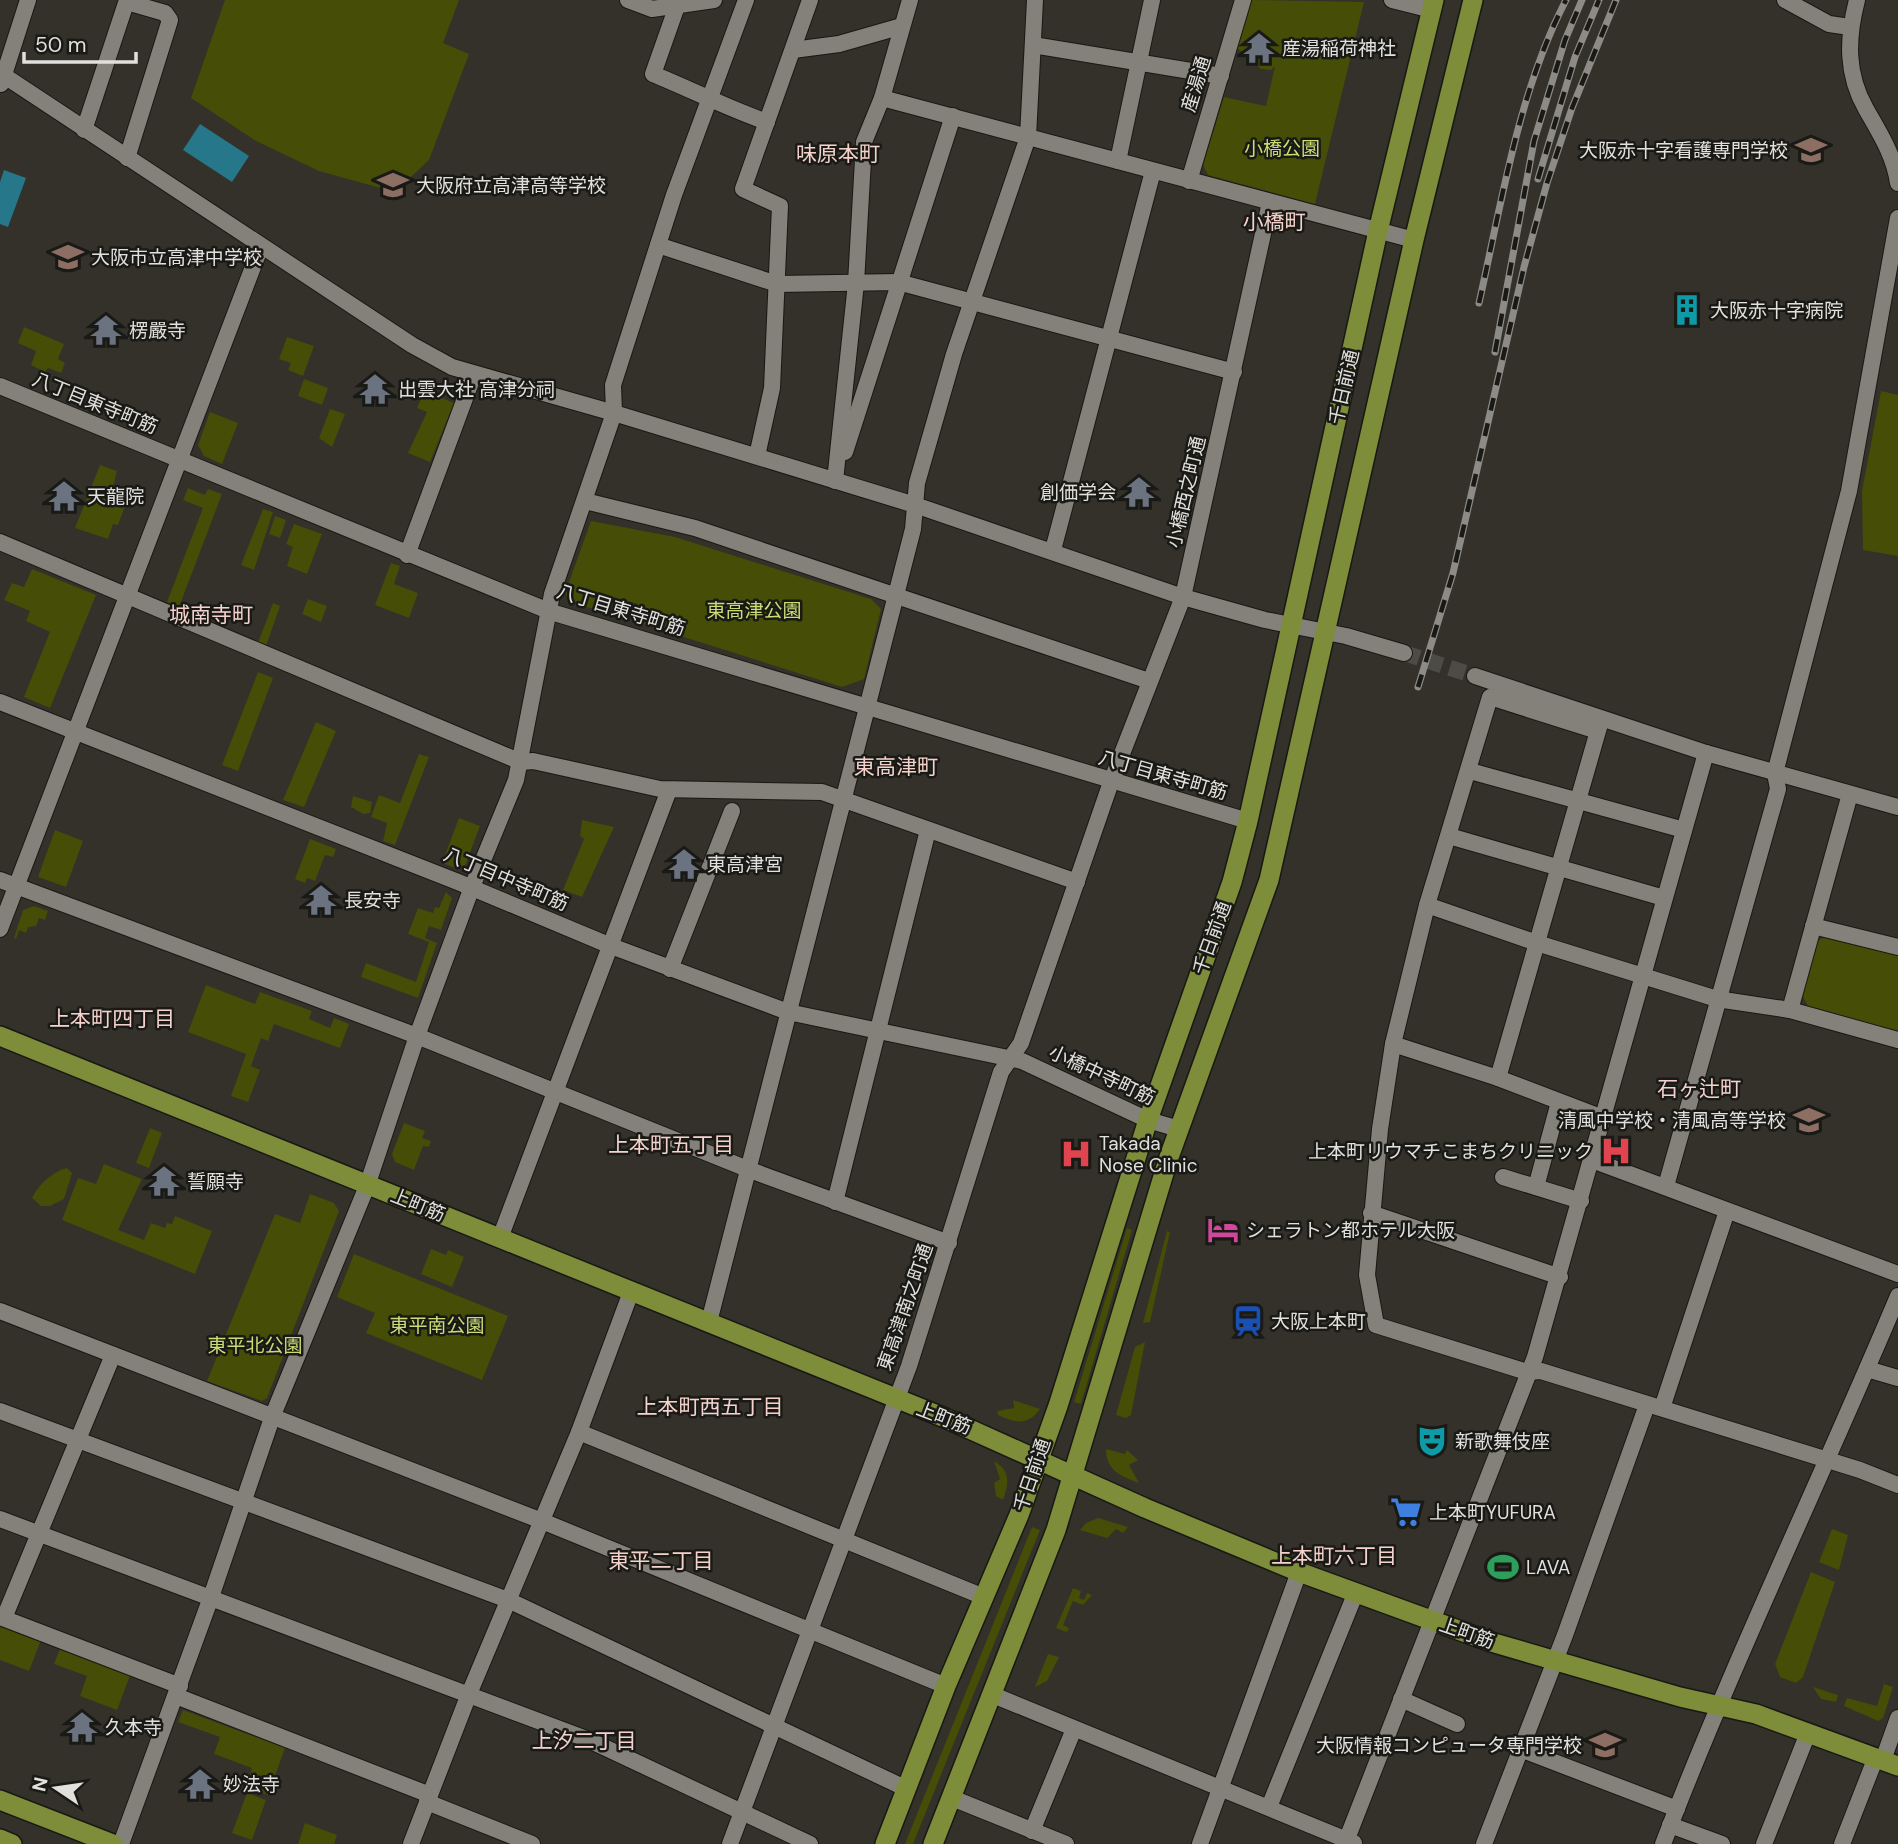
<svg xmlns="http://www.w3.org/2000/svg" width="1898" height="1844" font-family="'DM Sans','Noto Sans JP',sans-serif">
  <rect width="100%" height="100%" fill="#33312a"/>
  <!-- green -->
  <g fill="#454d06">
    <path d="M225,0H459L443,43L469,54L429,160L395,192L319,171L256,141L191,98Z"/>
    <path d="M1252,0L1364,2L1315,204L1208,175L1203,165L1224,97L1266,106L1275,66L1271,70L1261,69L1235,46L1236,25Z"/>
    <path d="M24,327L64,344L58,359L65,363L61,373L48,368L45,372L31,365L36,351L18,343Z"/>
    <path d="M287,337L314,346L303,376L288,370L291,363L279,359Z"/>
    <path d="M304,379L328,388L322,405L298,396Z"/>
    <path d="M424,391L454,403L430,462L408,453L427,412L417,408Z"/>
    <path d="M1881,391L1898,395V556L1863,550L1862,491Z"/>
    <path d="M330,409L345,414L332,447L319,438Z"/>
    <path d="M210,412L238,423L222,464L204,456L198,445Z"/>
    <path d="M100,465L117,471L113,486L130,492L118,525L113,524L108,539L75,528Z"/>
    <path d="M188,488L205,495L208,489L222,494L179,607L167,602L203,508L183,500Z"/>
    <path d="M263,509L273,512L254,570L241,565Z"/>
    <path d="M275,516L286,520L280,538L269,534Z"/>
    <path d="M591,521L675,537L871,599L881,609L864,679L842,687L633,621L638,604L602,594L597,610L570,602L565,593Z"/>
    <path d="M294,524L322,534L307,574L287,566L293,547L286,544Z"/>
    <path d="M391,563L400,566L394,584L418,593L409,618L375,605Z"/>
    <path d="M32,569L96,595L50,708L24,697L50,632L26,621L30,611L4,600L12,583L24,587Z"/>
    <path d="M308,599L327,606L321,622L302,614Z"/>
    <path d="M273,603L280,606L266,646L258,643Z"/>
    <path d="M258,672L273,678L238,771L222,765Z"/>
    <path d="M316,722L336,731L304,807L283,800Z"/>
    <path d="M419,754L429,757L395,845L383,841L387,823L371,817L379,795L400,803Z"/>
    <path d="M353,796L372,802L370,813L363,814L351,807Z"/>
    <path d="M459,818L480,826L465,866L459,869L442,863Z"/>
    <path d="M582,820L614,827L582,897L563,890L584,839L580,836Z"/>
    <path d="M55,830L83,841L66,887L38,877Z"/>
    <path d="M310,839L336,849L333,857L325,855L315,881L307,878L305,883L295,879Z"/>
    <path d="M446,892L452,898L441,930L429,926L425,938L437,943L418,998L361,977L366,963L416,982L429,942L408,934L418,908L433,913L435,907L439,908Z"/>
    <path d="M34,906L48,911L45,920L39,918L36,926L28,927L26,933L19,930L16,939L14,938L23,910Z"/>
    <path d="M1828,937L1898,955V1031L1808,1007L1802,994L1817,940Z"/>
    <path d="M206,985L255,1004L260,992L312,1011L309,1019L330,1028L334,1018L349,1024L340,1048L274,1024L268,1041L261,1038L251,1066L260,1070L248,1102L231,1096L246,1054L188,1032Z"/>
    <path d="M404,1123L425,1131L422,1138L431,1141L429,1147L423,1146L414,1170L395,1162L392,1154Z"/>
    <path d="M150,1128L162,1133L149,1168L136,1163Z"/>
    <path d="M104,1164L142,1179L118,1230L144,1240L151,1223L165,1228L167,1223L172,1224L175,1216L212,1231L195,1274L62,1220L78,1178L96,1184Z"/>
    <path d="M67,1168L72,1173L64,1199L50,1206H41L32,1198C38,1185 53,1171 67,1168Z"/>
    <path d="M310,1194L334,1203L339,1211L267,1398L262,1401L207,1381L275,1214L300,1223Z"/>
    <path d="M1127,1228L1132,1230L1081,1404L1074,1402Z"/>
    <path d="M1167,1231L1170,1232L1150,1322L1143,1323Z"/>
    <path d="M431,1249L446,1255L448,1250L464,1257L452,1287L421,1274Z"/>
    <path d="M354,1254L508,1316L482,1380L366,1333L375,1313L337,1297Z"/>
    <path d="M1145,1342L1131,1415L1126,1418L1116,1415L1135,1347Z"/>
    <path d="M1013,1400L1040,1409C1028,1426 1015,1423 998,1415L997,1411L1014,1408Z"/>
    <path d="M1106,1449L1125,1454L1127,1450L1138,1460L1129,1465L1139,1483C1121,1476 1106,1471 1106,1449Z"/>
    <path d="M994,1461C1011,1471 1009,1484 1003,1500L996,1496L994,1483L1000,1479Z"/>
    <path d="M1098,1518L1128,1527L1123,1533L1116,1529L1107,1538L1080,1530L1086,1523Z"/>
    <path d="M1032,1527L1040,1530L913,1844H905Z"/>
    <path d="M1832,1529L1848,1535L1839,1570L1819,1562Z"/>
    <path d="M1811,1572L1835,1582L1803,1677L1796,1683L1780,1677L1775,1664Z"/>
    <path d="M1073,1588L1081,1591L1079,1598L1084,1600L1087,1593L1092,1595L1083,1605L1073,1601L1063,1625L1069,1628L1067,1632L1056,1628Z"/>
    <path d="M0,1624L41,1640L29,1671L0,1660Z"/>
    <path d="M61,1646L131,1673L117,1710L80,1696L87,1676L54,1664Z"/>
    <path d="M1048,1654L1059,1657L1047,1681L1035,1687Z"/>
    <path d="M1884,1684L1893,1687L1883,1718L1878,1721L1844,1706L1847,1698L1877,1706Z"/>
    <path d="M1813,1687L1838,1695L1836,1702L1821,1699Z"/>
    <path d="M183,1710L285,1748L268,1795L246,1787L252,1768L214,1754L220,1737L178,1722Z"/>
    <path d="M247,1793L266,1800L252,1840L232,1833Z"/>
    <path d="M305,1823L337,1835L334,1844H298Z"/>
  </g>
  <!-- water -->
  <g fill="#27778a">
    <path d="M200,124L249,156L232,182L183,150Z"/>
    <path d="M4,170L26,178L8,227L0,224V182Z"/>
  </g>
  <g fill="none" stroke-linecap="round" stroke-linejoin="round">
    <!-- minor-tunnel -->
    <path stroke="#4d4b45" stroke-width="16" stroke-dasharray="16 8" stroke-linecap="butt" d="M1404,653L1475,676"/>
    <defs>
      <g id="minor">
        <path d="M628,0L652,9L714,0"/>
        <path d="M1392,0L1432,10"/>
        <path d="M1785,0L1829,24L1850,27"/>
        <path d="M1857,0C1847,39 1846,74 1866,109C1880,134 1894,155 1898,183"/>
        <path d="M127,2L165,13L170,20L127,158"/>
        <path d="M677,6L653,74C692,90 727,108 767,122"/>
        <path d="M1033,45L1221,76"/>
        <path d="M793,50L839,44L902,26"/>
        <path d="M0,73L412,345L452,367L614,413L915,505L1183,597L1265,620L1346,636L1404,653"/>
        <path d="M1,84L28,0"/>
        <path d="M882,98L1414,240"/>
        <path d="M84,130L127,0"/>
        <path d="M1118,161L1152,0"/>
        <path d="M1189,181L1243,0"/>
        <path d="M658,245L777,284L898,282L1234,372"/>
        <path d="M0,386L551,612L1248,821"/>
        <path d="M845,452L953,116"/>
        <path d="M757,456L772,388L780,206L743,189L810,0"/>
        <path d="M835,481L856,283L864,142L882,98L910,0"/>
        <path d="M585,501L695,528L1149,681"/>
        <path d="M0,542L521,762L533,761L660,789L822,792L1077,882"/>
        <path d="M1053,550L1153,171"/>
        <path d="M407,555L474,374"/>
        <path d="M1475,676L1706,753L1898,807"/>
        <path d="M0,702L458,882L611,946L788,1012L1022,1061L1148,1120L1179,1129"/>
        <path d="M1597,731L1490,697L1427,905L1393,1044L1380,1129L1367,1275L1376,1325L1527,1372L1541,1371L1860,1470L1898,1485"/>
        <path d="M1470,771L1684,830"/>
        <path d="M1449,836L1664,898"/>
        <path d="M0,880L417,1036L750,1170L949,1243"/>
        <path d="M1427,905L1537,943L1717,999L1790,1010L1898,1040"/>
        <path d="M1813,926L1898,947"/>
        <path d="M0,929L261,246"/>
        <path d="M670,969L732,811"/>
        <path d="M1790,1010L1850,794"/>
        <path d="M1393,1044L1498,1078L1603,1118"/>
        <path d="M1498,1078L1600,724"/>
        <path d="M1592,1160L1898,1274"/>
        <path d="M1503,1177L1581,1201"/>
        <path d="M1666,1186L1778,789L1775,773L1849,491L1898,218"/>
        <path d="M1536,1187L1559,1102"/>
        <path d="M835,1202L928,830"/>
        <path d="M1371,1213L1560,1277"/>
        <path d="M500,1238L669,790"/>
        <path d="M0,1311L542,1521L946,1686"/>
        <path d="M709,1322L913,529L917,483L954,354L1028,137L1035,0"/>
        <path d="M1867,1369L1898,1378"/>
        <path d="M1662,1408L1727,1211"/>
        <path d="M0,1411L508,1600L907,1789"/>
        <path d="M579,1432L984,1597"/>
        <path d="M0,1519L589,1740L810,1844"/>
        <path d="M0,1617L180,1686"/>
        <path d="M4,1618L113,1355"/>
        <path d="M993,1695L1354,1843"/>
        <path d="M176,1696L430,1795"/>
        <path d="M1401,1699L1457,1724"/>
        <path d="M1520,1749L1677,1809"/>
        <path d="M1883,1760L1898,1718"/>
        <path d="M952,1798L1066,1844"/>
        <path d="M427,1802L532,1844"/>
        <path d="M1269,1807L1356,1592"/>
        <path d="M1670,1825L1722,1844"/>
        <path d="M1032,1831L1074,1729"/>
        <path d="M121,1844L210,1600L273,1415L367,1186L417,1036L472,887L516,780L552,594L614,413L613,385L674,195L746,0"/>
        <path d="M411,1844L469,1694L579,1432L631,1292"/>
        <path d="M730,1844L909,1366L1001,1072L1021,1043L1111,782L1183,597L1270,202"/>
        <path d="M1200,1844L1299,1572"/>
        <path d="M1345,1844L1535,1357L1706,753"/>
        <path d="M1484,1844L1565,1635L1647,1405"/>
        <path d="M1663,1844C1734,1659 1821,1479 1898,1296"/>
        <path d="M1764,1844L1808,1733"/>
        <path d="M1842,1844L1876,1757"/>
      </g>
      <g id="major">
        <path d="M0,1036L945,1418L1145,1508L1299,1572L1491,1642L1680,1697L1756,1714L1898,1766"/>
        <path d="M0,1800L113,1844"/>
        <path d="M0,1839L12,1844"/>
        <path d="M885,1844L946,1686L1019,1515L1058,1406L1148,1120L1232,882L1248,821L1378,231L1434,0"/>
        <path d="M933,1844L1056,1530L1168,1160L1269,880L1414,240L1473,0"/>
      </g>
    </defs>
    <!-- minor casing -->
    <use href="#minor" stroke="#1a1813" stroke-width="18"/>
    <!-- major casing -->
    <use href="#major" stroke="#1a1813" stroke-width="22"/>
    <!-- minor -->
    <use href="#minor" stroke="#84817a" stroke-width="16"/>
    <!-- major -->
    <use href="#major" stroke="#7d8d39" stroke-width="19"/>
    <defs>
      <g id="rail">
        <path d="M1538,179L1575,57L1599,0"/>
        <path d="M1479,303C1502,201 1518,93 1566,0"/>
        <path d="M1495,352L1534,141L1565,40L1582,0"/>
        <path d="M1418,687L1453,573L1524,267L1547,183L1572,108L1616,0"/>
      </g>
    </defs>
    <!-- rail casing -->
    <use href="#rail" stroke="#8d8b86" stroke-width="7"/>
    <!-- rail -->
    <use href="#rail" stroke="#191916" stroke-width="4.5" stroke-dasharray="13" stroke-linecap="butt"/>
  </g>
  <!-- icons -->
  <defs>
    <symbol id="temple-bare" viewBox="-9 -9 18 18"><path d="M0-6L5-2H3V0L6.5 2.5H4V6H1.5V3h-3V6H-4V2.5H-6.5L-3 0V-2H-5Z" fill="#6b7280" stroke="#191916" stroke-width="2.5" paint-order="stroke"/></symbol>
    <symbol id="university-bare" viewBox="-9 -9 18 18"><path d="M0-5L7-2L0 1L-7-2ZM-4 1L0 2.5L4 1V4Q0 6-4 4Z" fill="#8d6e63" stroke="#191916" stroke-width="2.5" paint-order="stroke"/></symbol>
    <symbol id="school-bare" viewBox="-9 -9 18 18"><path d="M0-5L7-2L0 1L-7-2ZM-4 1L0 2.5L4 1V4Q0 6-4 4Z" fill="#8d6e63" stroke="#191916" stroke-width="2.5" paint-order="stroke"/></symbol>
    <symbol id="building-bare" viewBox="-9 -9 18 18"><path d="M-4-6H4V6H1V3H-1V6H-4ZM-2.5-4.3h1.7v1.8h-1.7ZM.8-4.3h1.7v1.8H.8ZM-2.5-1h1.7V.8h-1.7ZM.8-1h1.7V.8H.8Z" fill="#0f9aa8" stroke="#191916" stroke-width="2.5" paint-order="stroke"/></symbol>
    <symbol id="hospital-bare" viewBox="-9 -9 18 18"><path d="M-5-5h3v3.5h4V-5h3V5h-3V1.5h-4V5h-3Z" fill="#e0444e" stroke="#191916" stroke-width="2.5" paint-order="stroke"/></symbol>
    <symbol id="hotel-bare" viewBox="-9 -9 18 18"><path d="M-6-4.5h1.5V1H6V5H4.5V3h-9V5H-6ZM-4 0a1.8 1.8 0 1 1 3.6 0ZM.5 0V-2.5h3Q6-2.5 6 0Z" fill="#d1479c" stroke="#191916" stroke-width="2.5" paint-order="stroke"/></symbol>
    <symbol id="station-bare" viewBox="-9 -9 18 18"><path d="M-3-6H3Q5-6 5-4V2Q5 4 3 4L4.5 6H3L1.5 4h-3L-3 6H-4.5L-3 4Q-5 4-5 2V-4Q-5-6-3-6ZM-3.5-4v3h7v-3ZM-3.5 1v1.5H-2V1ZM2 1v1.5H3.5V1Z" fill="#1a4fb4" stroke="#191916" stroke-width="2.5" paint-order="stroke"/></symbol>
    <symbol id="theatre-bare" viewBox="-9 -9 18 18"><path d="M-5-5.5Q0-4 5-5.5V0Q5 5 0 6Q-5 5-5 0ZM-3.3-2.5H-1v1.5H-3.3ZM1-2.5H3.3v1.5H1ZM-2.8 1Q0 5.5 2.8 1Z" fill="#0f9aa8" stroke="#191916" stroke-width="2.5" paint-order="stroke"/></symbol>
    <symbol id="supermarket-bare" viewBox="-9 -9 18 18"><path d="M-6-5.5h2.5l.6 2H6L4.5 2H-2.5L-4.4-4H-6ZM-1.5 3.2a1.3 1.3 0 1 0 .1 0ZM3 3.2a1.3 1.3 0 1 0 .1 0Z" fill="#3f7fe0" stroke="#191916" stroke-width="2.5" paint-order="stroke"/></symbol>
    <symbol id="stadium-bare" viewBox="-9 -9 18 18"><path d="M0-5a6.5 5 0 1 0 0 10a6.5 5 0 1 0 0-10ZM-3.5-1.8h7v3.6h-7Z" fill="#2e9e5b" stroke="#191916" stroke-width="2.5" paint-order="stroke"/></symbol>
  </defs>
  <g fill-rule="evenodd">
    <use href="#temple-bare" x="1237" y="26" width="44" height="44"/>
    <use href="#university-bare" x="1789" y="128" width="44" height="44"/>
    <use href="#school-bare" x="371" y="163" width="44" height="44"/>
    <use href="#school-bare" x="46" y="235" width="44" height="44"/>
    <use href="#building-bare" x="1665" y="288" width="44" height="44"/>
    <use href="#temple-bare" x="84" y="308" width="44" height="44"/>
    <use href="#temple-bare" x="353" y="367" width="44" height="44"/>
    <use href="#temple-bare" x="1117" y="470" width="44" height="44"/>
    <use href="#temple-bare" x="42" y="474" width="44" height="44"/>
    <use href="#temple-bare" x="662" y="842" width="44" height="44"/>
    <use href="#temple-bare" x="299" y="878" width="44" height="44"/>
    <use href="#school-bare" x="1787" y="1098" width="44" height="44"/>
    <use href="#hospital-bare" x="1594" y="1129" width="44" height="44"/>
    <use href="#hospital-bare" x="1054" y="1132" width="44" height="44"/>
    <use href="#temple-bare" x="142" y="1159" width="44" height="44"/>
    <use href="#hotel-bare" x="1201" y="1208" width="44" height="44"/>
    <use href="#station-bare" x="1226" y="1299" width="44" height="44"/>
    <use href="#theatre-bare" x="1410" y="1419" width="44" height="44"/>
    <use href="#supermarket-bare" x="1384" y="1490" width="44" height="44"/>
    <use href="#stadium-bare" x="1481" y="1545" width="44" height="44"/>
    <use href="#temple-bare" x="60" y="1705" width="44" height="44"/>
    <use href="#university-bare" x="1583" y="1723" width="44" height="44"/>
    <use href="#temple-bare" x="178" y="1762" width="44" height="44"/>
  </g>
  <g text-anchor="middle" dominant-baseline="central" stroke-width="5" stroke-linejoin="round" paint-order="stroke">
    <!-- poi labels -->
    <g font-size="19" fill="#e2e0dc" stroke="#191916" text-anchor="start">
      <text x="1282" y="48">産湯稲荷神社</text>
      <text x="1788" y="150" text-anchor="end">大阪赤十字看護専門学校</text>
      <text x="416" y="185">大阪府立高津高等学校</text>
      <text x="91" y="257">大阪市立高津中学校</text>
      <text x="1710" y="310">大阪赤十字病院</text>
      <text x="129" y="330">楞嚴寺</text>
      <text x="398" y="389">出雲大社 高津分祠</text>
      <text x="1116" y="492" text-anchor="end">創価学会</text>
      <text x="87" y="496">天龍院</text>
      <text x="707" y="864">東高津宮</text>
      <text x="344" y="900">長安寺</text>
      <text x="1786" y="1120" text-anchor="end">清風中学校・清風高等学校</text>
      <text x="1099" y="1143">Takada<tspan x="1099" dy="22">Nose Clinic</tspan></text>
      <text x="1593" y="1151" text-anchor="end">上本町リウマチこまちクリニック</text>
      <text x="187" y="1181">誓願寺</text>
      <text x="1246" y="1230">シェラトン都ホテル大阪</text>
      <text x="1271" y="1321">大阪上本町</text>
      <text x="1455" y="1441">新歌舞伎座</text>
      <text x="1429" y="1512">上本町YUFURA</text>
      <text x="1526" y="1567">LAVA</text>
      <text x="105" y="1727">久本寺</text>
      <text x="1582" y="1745" text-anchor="end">大阪情報コンピュータ専門学校</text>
      <text x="223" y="1784">妙法寺</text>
    </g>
    <!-- street labels -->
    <g font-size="19" fill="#e2e0dc" stroke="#191916">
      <text transform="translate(1196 84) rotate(-73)">産湯通</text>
      <text transform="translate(1344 387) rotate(-77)">千日前通</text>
      <text transform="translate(95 403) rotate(22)">八丁目東寺町筋</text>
      <text transform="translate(1186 492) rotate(-77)">小橋西之町通</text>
      <text transform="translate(621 610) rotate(17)">八丁目東寺町筋</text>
      <text transform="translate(1163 775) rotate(16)">八丁目東寺町筋</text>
      <text transform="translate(506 879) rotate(23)">八丁目中寺町筋</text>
      <text transform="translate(1212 938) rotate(-70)">千日前通</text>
      <text transform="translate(1102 1075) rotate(25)">小橋中寺町筋</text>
      <text transform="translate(418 1205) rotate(22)">上町筋</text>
      <text transform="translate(905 1307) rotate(-71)">東高津南之町通</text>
      <text transform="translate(944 1418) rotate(21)">上町筋</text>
      <text transform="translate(1032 1475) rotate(-71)">千日前通</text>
      <text transform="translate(1467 1633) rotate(19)">上町筋</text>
    </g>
    <!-- park labels -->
    <g font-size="19" fill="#cbdc74" stroke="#191916">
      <text x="1282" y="148">小橋公園</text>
      <text x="754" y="610">東高津公園</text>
      <text x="437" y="1325">東平南公園</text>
      <text x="255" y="1345">東平北公園</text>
    </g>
    <!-- neighbourhood labels -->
    <g font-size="21" fill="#f4d2cb" stroke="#191916">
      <text x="838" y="154">味原本町</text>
      <text x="1274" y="222">小橋町</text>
      <text x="211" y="615">城南寺町</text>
      <text x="896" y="767">東高津町</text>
      <text x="112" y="1019">上本町四丁目</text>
      <text x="1699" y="1089">石ヶ辻町</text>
      <text x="671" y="1145">上本町五丁目</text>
      <text x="710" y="1407">上本町西五丁目</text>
      <text x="1334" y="1556">上本町六丁目</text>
      <text x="661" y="1561">東平二丁目</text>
      <text x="584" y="1741">上汐二丁目</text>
    </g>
  </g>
  <!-- north arrow -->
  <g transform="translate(56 1788) rotate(283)" stroke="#191916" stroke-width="5" paint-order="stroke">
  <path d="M0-5L12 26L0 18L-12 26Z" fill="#e2e0dc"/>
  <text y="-10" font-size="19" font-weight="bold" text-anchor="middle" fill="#e2e0dc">N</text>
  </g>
  <!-- scale -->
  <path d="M24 52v10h112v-10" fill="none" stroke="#e2e0dc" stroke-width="3.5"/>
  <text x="35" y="52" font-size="21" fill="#e2e0dc" stroke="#191916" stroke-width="5" paint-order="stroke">50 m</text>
</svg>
